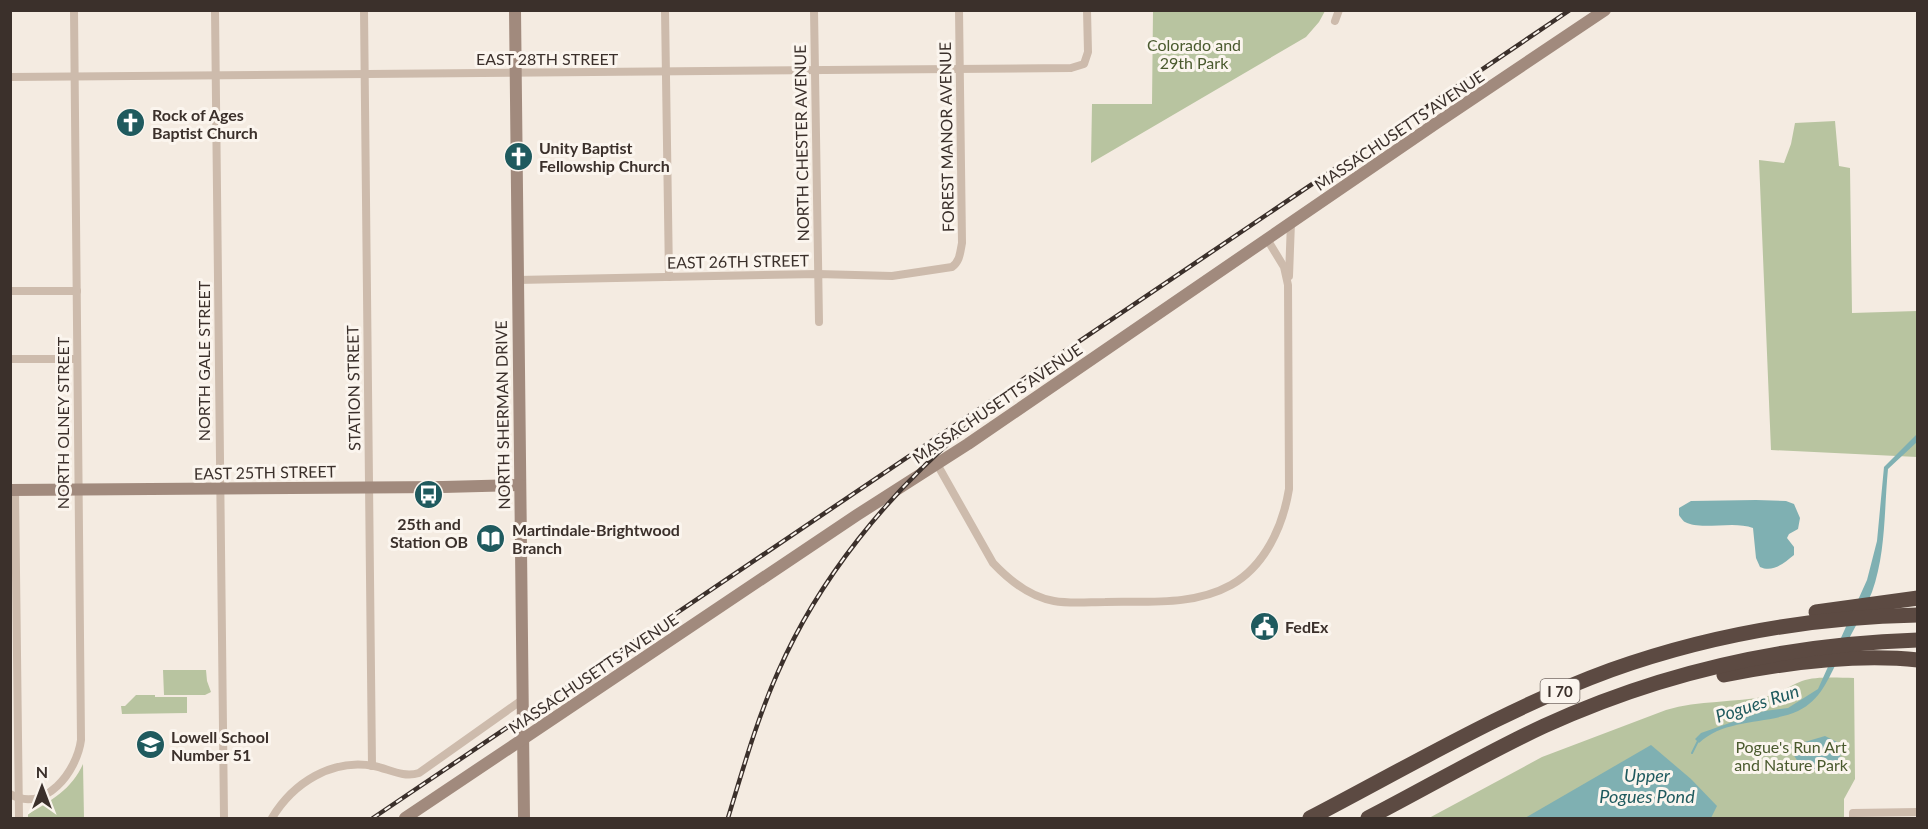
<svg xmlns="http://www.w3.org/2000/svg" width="1928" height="829" font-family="Lato,sans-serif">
  <rect width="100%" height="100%" fill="#f4ebe1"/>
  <!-- green -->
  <g fill="#b8c4a0">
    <path d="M1153,11V10L1325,11L1319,22L1306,37L1091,163L1092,104H1152Z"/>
    <path d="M1835,121L1839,166L1850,168L1852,313L1917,311V457L1771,450L1759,160L1784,163L1791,144L1795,123Z"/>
    <path d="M163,670H206L207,681L211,692L205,695H164Z"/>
    <path d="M1854,678L1855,779L1844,799V818H1429L1542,757L1666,710C1699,700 1734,703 1768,696C1780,693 1791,685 1802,681C1817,676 1838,678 1854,678Z"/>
    <path d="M136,695H155V697H187V713L122,714L121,706H125Z"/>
    <path d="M83,764L84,818H28V814C51,801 72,789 83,764Z"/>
  </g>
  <!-- water -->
  <g fill="#7fb0b2">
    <path d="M1917,434V442L1888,469C1884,510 1886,553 1872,592C1863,614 1850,636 1839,658C1828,679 1821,700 1798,711C1767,725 1725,718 1699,743L1695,739L1701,733L1764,711L1788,708L1818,689L1867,580L1877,541L1884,467Z"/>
    <path d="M1756,500L1786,501L1794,504L1800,518L1798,529L1789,534L1787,538L1794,547V555C1784,563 1773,573 1760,567L1756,558L1753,528C1733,520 1701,531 1685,522C1684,522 1680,517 1679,515V508L1691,501Z"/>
    <path d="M1825,736L1841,744L1840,760L1835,767C1814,773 1796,770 1791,746Z"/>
    <path d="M1651,745L1691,779L1717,806L1711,818H1525Z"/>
  </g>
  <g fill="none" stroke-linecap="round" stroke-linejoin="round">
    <!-- stream -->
    <path stroke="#7fb0b2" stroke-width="2" d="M1692,753L1699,739"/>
    <!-- street -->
    <g stroke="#cdbbac" stroke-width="8">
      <path d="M215,10L224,818"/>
      <path d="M364,10L372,766"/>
      <path d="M665,10L669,277"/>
      <path d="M814,10L819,322"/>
      <path d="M1335,21L1339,10"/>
      <path d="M10,77L1071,68L1084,64L1088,52L1087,10"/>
      <path d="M1289,276L1291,222"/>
      <path d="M517,280L818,274L892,276L952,267C960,261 960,253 962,243L959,10"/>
      <path d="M10,291H77"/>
      <path d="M10,359H77"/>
      <path d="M937,464L993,563C1009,580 1031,597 1054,601C1070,604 1089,602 1105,602C1148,601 1193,606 1231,585C1265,566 1283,526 1289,489L1288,285L1284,267L1267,239"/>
      <path d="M15,490L19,818"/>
      <path d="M10,794C45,814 77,771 81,740L74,10"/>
      <path d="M272,818C293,783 332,758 374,766C389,769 403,778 419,773L522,700"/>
      <path d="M1853,818V813L1918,812"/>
    </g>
    <!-- secondary -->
    <g stroke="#a18a7d" stroke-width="12">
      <path d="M515,10L524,818"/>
      <path d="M10,490L443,487L520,485"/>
      <path d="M405,818L857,515L968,444L1435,124L1605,10"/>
    </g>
    <!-- highway -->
    <g stroke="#5c4a42" stroke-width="15">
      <path d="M1816,612L1918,598"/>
      <path d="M1724,675C1784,663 1856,653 1918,660"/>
      <path d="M1310,818C1408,767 1507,708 1611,670C1709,635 1813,617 1918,615"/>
      <path d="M1368,818C1426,788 1484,754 1544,726C1662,672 1788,644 1918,640"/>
    </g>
    <defs>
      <g id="rail">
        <path d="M373,818L1570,10"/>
        <path d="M728,818C743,769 757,719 778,672C819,578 888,494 966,428"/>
      </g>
    </defs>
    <!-- rail casing -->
    <use href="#rail" stroke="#3b302b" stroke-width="4.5"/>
    <!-- rail -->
    <use href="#rail" stroke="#fbf5ee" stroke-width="2" stroke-dasharray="7" stroke-linecap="butt"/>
  </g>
  <!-- icons -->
  <defs>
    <symbol id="church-disc" viewBox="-11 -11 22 22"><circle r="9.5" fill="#1f5a5e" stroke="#fbf5ee"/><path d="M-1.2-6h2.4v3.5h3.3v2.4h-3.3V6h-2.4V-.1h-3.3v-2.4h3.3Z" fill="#fff"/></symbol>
    <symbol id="bus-disc" viewBox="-11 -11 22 22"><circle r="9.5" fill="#1f5a5e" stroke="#fbf5ee"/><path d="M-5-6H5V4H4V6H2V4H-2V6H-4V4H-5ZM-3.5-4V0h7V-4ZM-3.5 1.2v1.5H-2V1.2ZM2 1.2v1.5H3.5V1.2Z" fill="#fff"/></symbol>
    <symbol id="library-disc" viewBox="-11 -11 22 22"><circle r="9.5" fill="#1f5a5e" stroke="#fbf5ee"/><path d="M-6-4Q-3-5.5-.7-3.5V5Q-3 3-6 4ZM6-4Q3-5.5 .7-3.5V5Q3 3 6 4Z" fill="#fff"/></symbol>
    <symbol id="civic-disc" viewBox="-11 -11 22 22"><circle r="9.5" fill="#1f5a5e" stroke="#fbf5ee"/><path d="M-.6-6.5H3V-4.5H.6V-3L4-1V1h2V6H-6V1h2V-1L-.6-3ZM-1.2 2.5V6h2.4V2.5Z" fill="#fff"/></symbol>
    <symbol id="school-disc" viewBox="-11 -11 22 22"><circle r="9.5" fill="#1f5a5e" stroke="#fbf5ee"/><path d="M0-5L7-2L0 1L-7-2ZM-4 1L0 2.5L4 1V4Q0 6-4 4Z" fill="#fff"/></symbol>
  </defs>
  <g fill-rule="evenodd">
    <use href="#church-disc" x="114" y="106" width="33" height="33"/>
    <use href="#church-disc" x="502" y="140" width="33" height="33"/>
    <use href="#bus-disc" x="412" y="478" width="33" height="33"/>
    <use href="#library-disc" x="474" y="522" width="33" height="33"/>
    <use href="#civic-disc" x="1248" y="610" width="33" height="33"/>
    <use href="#school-disc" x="134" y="728" width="33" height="33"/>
  </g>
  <g text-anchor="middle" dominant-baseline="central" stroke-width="6" stroke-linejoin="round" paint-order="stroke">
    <!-- shield labels -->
    <rect fill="#fbf5ee" stroke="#756b66" stroke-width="1.5" x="1540.5" y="679" width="39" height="24" rx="4.5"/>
    <g font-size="15" font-weight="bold" fill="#3b302b">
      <text x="1560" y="691">I 70</text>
    </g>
    <!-- park labels -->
    <g font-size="16" fill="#4a5a2e" stroke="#fbf5ee">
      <text x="1194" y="44">Colorado and<tspan x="1194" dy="18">29th Park</tspan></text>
      <text x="1791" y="746">Pogue's Run Art<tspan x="1791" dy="18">and Nature Park</tspan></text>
    </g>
    <!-- street labels -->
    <g font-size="16" fill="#3b302b" stroke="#fbf5ee">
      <text x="547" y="58">EAST 28TH STREET</text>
      <text transform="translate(1399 130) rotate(-34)">MASSACHUSETTS AVENUE</text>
      <text transform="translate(946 137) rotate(-91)">FOREST MANOR AVENUE</text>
      <text transform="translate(801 143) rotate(-91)">NORTH CHESTER AVENUE</text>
      <text transform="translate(738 261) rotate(-1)">EAST 26TH STREET</text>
      <text transform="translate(203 361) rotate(-90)">NORTH GALE STREET</text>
      <text transform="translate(353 388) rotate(-91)">STATION STREET</text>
      <text transform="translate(997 403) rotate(-34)">MASSACHUSETTS AVENUE</text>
      <text transform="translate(502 415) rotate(-91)">NORTH SHERMAN DRIVE</text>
      <text transform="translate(62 423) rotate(-90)">NORTH OLNEY STREET</text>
      <text transform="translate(265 472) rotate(-1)">EAST 25TH STREET</text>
      <text transform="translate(593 673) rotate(-34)">MASSACHUSETTS AVENUE</text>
    </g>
    <!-- poi labels -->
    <g font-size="16" font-weight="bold" fill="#3b302b" stroke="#fbf5ee" text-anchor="start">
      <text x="152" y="114">Rock of Ages<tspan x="152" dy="18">Baptist Church</tspan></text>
      <text x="539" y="147">Unity Baptist<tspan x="539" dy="18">Fellowship Church</tspan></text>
      <text x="429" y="523" text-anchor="middle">25th and<tspan x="429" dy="18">Station OB</tspan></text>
      <text x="512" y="529">Martindale-Brightwood<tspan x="512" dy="18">Branch</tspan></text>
      <text x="1285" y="626">FedEx</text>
      <text x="171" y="736">Lowell School<tspan x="171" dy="18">Number 51</tspan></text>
    </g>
    <!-- water labels -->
    <g font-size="18" font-style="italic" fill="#1f5a5e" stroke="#fbf5ee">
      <text transform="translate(1757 703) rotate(-18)">Pogues Run</text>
      <text x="1647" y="775">Upper<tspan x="1647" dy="21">Pogues Pond</tspan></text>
    </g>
  </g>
  <!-- border -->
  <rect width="1928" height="829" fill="none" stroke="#3b302b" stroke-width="24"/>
  <!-- north arrow -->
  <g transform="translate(42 787)" stroke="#fbf5ee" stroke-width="4.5" paint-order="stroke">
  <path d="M0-4.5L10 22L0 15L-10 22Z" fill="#3b302b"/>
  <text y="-9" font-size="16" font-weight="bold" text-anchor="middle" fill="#3b302b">N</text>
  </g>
</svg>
